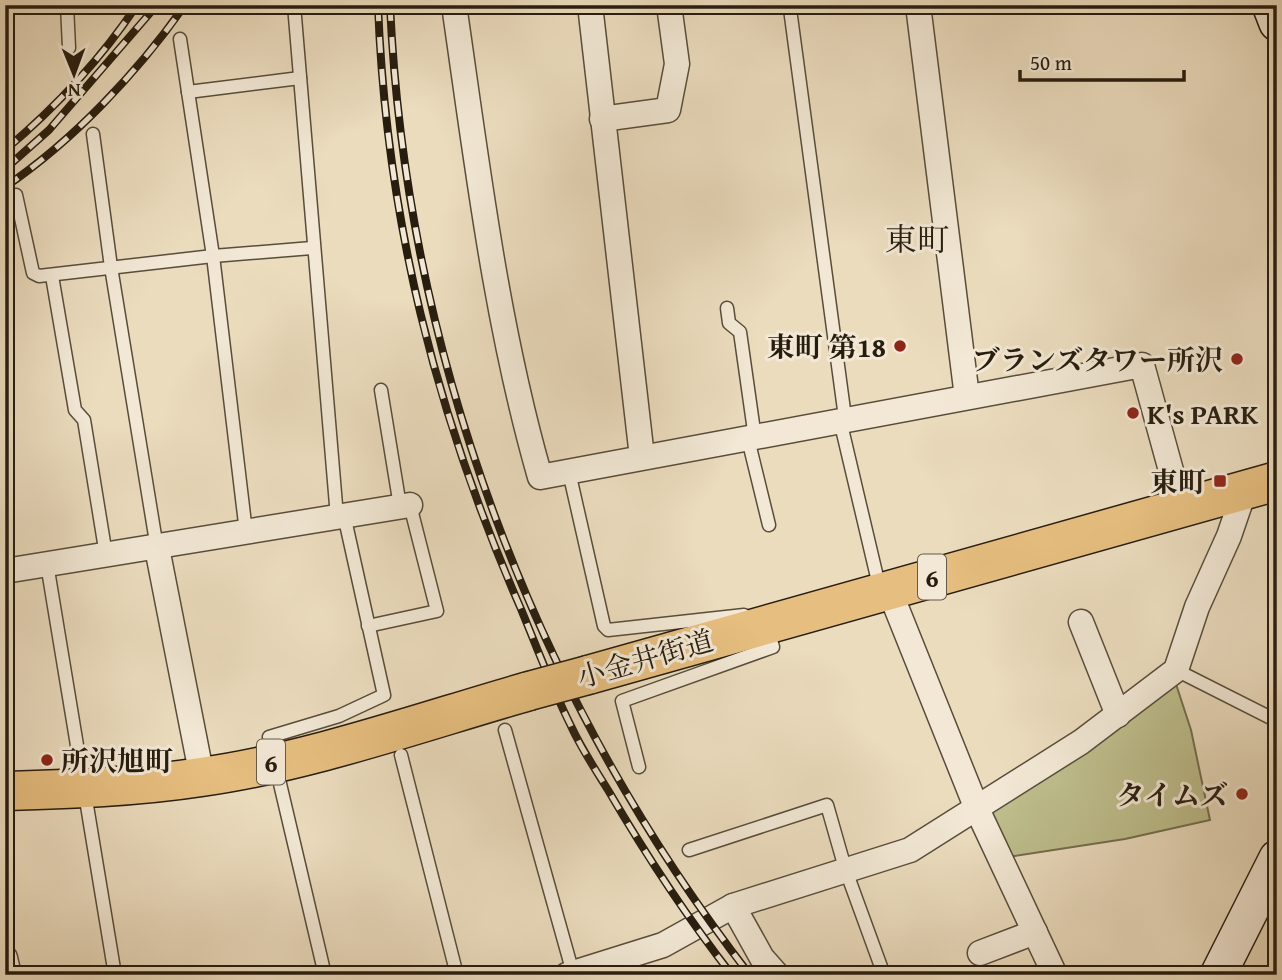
<svg xmlns="http://www.w3.org/2000/svg" width="1282" height="980" font-family="'Gentium Book Plus','Noto Serif JP',serif">
  <rect width="100%" height="100%" fill="#ebdcbe"/>
  <filter id="stains"><feTurbulence type="fractalNoise" baseFrequency=".00286" numOctaves="4"/><feColorMatrix values="0 0 0 0 .2 0 0 0 0 .09 0 0 0 0 .02 0 0 0 .5 -.17"/></filter>
  <radialGradient id="worn" r=".72"><stop offset=".6" stop-color="#630" stop-opacity="0"/><stop offset="1" stop-color="#630" stop-opacity=".3"/></radialGradient>
  <!-- green -->
  <path fill="#bebe8c" stroke="#726e4e" stroke-width="2" d="M1175,681L1191,730L1210,820L1125,839L1008,857L984,813Z"/>
  <g fill="none" stroke-linecap="round" stroke-linejoin="round">
    <defs>
      <g id="lane">
        <path d="M67,5L69,48"/>
        <path d="M294,5L337,517"/>
        <path d="M793,5L790,9L844,410L843,433L877,577L883,586"/>
        <path d="M180,39L213,256L246,532"/>
        <path d="M188,92L300,78"/>
        <path d="M93,134L111,267L157,548"/>
        <path d="M16,195L33,273L39,276L213,256L312,248"/>
        <path d="M52,276L75,410L84,420L106,555"/>
        <path d="M727,308L729,323L740,332L755,438"/>
        <path d="M381,390L400,506"/>
        <path d="M748,439L769,525"/>
        <path d="M569,472L604,626L608,630L744,615"/>
        <path d="M47,564L115,975"/>
        <path d="M368,626L437,611L410,505"/>
        <path d="M1176,670L1277,721"/>
        <path d="M505,730L573,973"/>
        <path d="M401,755L457,975"/>
        <path d="M639,767L622,701L773,647L767,627"/>
        <path d="M689,850L827,805L845,868L884,975"/>
        <path d="M325,975L269,737L339,716L384,695L344,515"/>
      </g>
      <g id="street">
        <path d="M454,5C477,163 496,324 540,477L1142,365L1181,507"/>
        <path d="M590,5L642,457"/>
        <path d="M918,5L967,397"/>
        <path d="M602,119L668,110L677,64L669,5"/>
        <path d="M157,548L202,777"/>
        <path d="M5,571L410,505"/>
        <path d="M886,590L894,602L977,809L1055,975"/>
        <path d="M1081,622L1118,715"/>
        <path d="M733,906L762,958L777,975"/>
        <path d="M980,953L1035,932"/>
        <path d="M5,958L9,975"/>
        <path d="M567,975L663,945L733,906L910,850L1081,742L1176,670L1197,607L1229,536L1245,489"/>
      </g>
      <g id="secondary">
        <path d="M1270,5L1277,23"/>
        <path d="M1218,975L1277,858"/>
      </g>
      <g id="primary">
        <path d="M588,675L1277,481"/>
        <path d="M5,791C70,789 136,787 201,777C309,762 424,721 529,691"/>
      </g>
    </defs>
    <!-- lane casing -->
    <use href="#lane" stroke="#584d3b" stroke-width="15"/>
    <!-- street casing -->
    <use href="#street" stroke="#584d3b" stroke-width="27"/>
    <!-- secondary casing -->
    <use href="#secondary" stroke="#271d0f" stroke-width="38"/>
    <!-- primary casing -->
    <use href="#primary" stroke="#271d0f" stroke-width="41"/>
    <!-- lane -->
    <use href="#lane" stroke="#f2e8d5" stroke-width="12"/>
    <!-- street -->
    <use href="#street" stroke="#f2e8d5" stroke-width="24"/>
    <!-- secondary -->
    <use href="#secondary" stroke="#f2e8d5" stroke-width="35"/>
    <!-- primary -->
    <use href="#primary" stroke="#e6be7f" stroke-width="38"/>
    <defs>
      <g id="rail">
        <path d="M378,5C386,218 436,415 521,609C537,648 552,688 571,726C581,748 595,769 608,790C646,855 686,916 732,975"/>
        <path d="M390,5C406,355 535,698 750,975"/>
        <path d="M5,150C55,108 101,59 137,5"/>
        <path d="M5,169L49,130L157,5"/>
        <path d="M5,187C74,140 137,73 185,5"/>
      </g>
    </defs>
    <!-- rail casing -->
    <use href="#rail" stroke="#271d0f" stroke-width="8"/>
    <!-- rail -->
    <use href="#rail" stroke="#f2e8d5" stroke-width="5" stroke-dasharray="16" stroke-linecap="butt"/>
    <defs>
      <path id="primary-bridge" d="M529,691L588,675"/>
    </defs>
    <!-- primary-bridge casing -->
    <use href="#primary-bridge" stroke="#271d0f" stroke-width="41" stroke-linecap="butt"/>
    <!-- primary-bridge -->
    <use href="#primary-bridge" stroke="#e6be7f" stroke-width="38"/>
  </g>
  <!-- markers -->
  <g fill="#8f2418" stroke="#f2e8d5" stroke-width="2.5">
    <circle cx="900" cy="346" r="7"/>
    <circle cx="1237" cy="359" r="7"/>
    <circle cx="1133" cy="413" r="7"/>
    <rect x="1213" y="474" width="14" height="14" rx="3.5"/>
    <circle cx="47" cy="760" r="7"/>
    <circle cx="1242" cy="794" r="7"/>
  </g>
  <g text-anchor="middle" dominant-baseline="central" stroke-width="6" stroke-linejoin="round" paint-order="stroke">
    <!-- shield labels -->
    <g fill="#f2e8d5" stroke="#645a4a" stroke-width="2">
      <rect x="918" y="554.5" width="28" height="45" rx="5"/>
      <rect x="257" y="739.5" width="28" height="45" rx="5"/>
    </g>
    <g font-size="26" font-weight="bold" fill="#271d0f">
      <text x="932" y="577">6</text>
      <text x="271" y="762">6</text>
    </g>
    <!-- poi labels -->
    <g font-size="28" font-weight="bold" fill="#271d0f" stroke="#f2e8d5" text-anchor="end">
      <text x="886" y="346">東町 第18</text>
      <text x="1223" y="359">ブランズタワー所沢</text>
      <text x="1147" y="413" text-anchor="start">K's PARK</text>
      <text x="1206" y="481">東町</text>
      <text x="61" y="760" text-anchor="start">所沢旭町</text>
      <text x="1228" y="794">タイムズ</text>
    </g>
    <!-- street labels -->
    <g font-size="28" fill="#271d0f" stroke="#f2e8d5">
      <text transform="translate(645 658) rotate(-16)">小金井街道</text>
    </g>
    <!-- quarter labels -->
    <g font-size="32" fill="#271d0f" stroke="#f2e8d5">
      <text x="917" y="239">東町</text>
    </g>
  </g>
  <!-- margin -->
  <rect width="1282" height="980" fill="none" stroke="#ebdcbe" stroke-width="28"/>
  <rect x="7" y="7" width="1268" height="966" fill="none" stroke="#271d0f" stroke-width="3.5"/>
  <rect x="14" y="14" width="1254" height="952" fill="none" stroke="#271d0f" stroke-width="2"/>
  <!-- north arrow -->
  <g transform="translate(74 74) rotate(179)" stroke="#f2e8d5" stroke-width="5" paint-order="stroke">
  <path d="M0-5L12 26L0 18L-12 26Z" fill="#271d0f"/>
  <text y="-10" font-size="19" font-weight="bold" text-anchor="middle" fill="#271d0f">N</text>
  </g>
  <!-- scale -->
  <path d="M1020 70v10h164v-10" fill="none" stroke="#271d0f" stroke-width="3.5"/>
  <text x="1030" y="70" font-size="21" fill="#271d0f" stroke="#f2e8d5" stroke-width="5" paint-order="stroke">50 m</text>
  <rect width="100%" height="100%" filter="url(#stains)"/>
  <rect width="100%" height="100%" fill="url(#worn)"/>
</svg>
